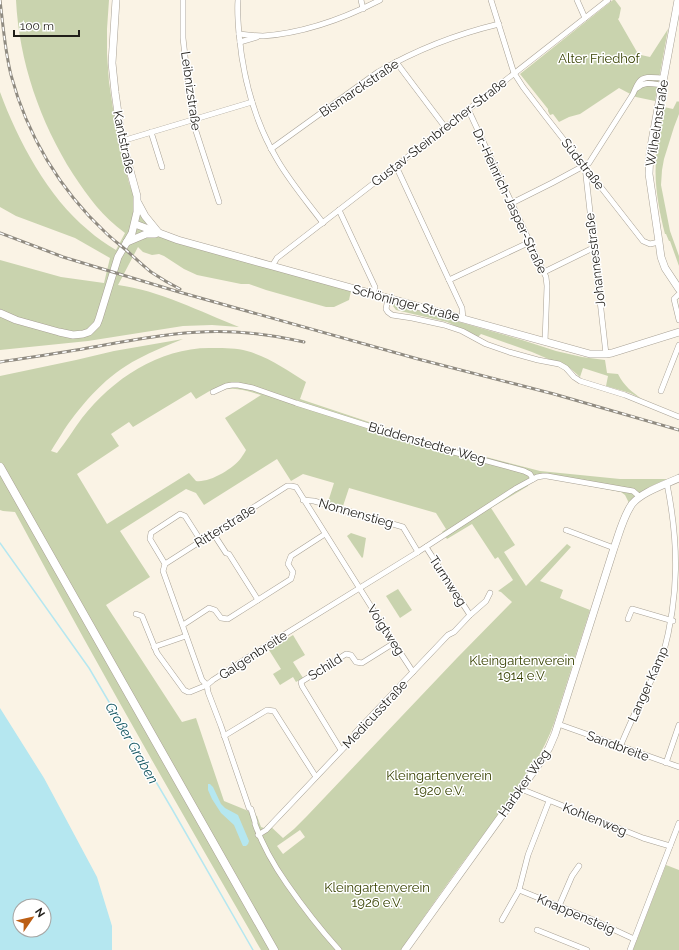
<svg xmlns="http://www.w3.org/2000/svg" width="679" height="950" font-family="Raleway,sans-serif">
  <rect width="100%" height="100%" fill="#faf3e5"/>
  <!-- green -->
  <g fill="#c9d3ae" fill-rule="evenodd">
    <path d="M16,0H109L107,29V54L109,82L116,128L129,183L142,216L156,236L351,291L349,300L334,307H326L266,290L249,284H241L197,275L184,269L164,256L159,254L152,255L143,252L138,247L118,285C158,290 201,312 239,327L212,325L183,326L88,341L0,350V260L61,277L104,283L110,258L75,238L16,216L0,207V92C18,141 48,197 88,230C97,238 106,244 116,250L125,233C102,216 89,198 73,174C40,122 19,61 16,0Z"/>
    <path d="M613,0H615L621,8L619,18L618,19L637,52L641,55L650,57L668,29L655,101L636,97L619,88L580,114L569,117L559,122L553,114L550,115L548,111V109L520,74Z"/>
    <path d="M677,101L678,102L679,101V114L674,127L664,159L662,170L661,185L670,231L679,256V266L670,241H669L666,234H665C659,210 654,185 656,160C657,142 661,125 664,107L673,109Z"/>
    <path d="M393,303L522,340L556,351L582,357L605,360L607,373L618,374C624,386 632,392 642,399L630,393L606,386L608,376L583,368L580,377L570,368L561,363L553,361L532,352L481,334L478,337L447,322L396,310L393,306Z"/>
    <path d="M183,339C168,345 153,351 138,359C107,375 84,401 64,430C60,437 55,444 51,451L57,453C66,442 73,430 82,418C113,378 162,346 214,348C225,348 237,348 247,351C269,357 287,370 306,382L300,399L432,443L540,471L620,479H667C654,485 638,491 629,503L625,495L621,492L531,475L528,486L491,508L515,545L504,552L526,586L567,544L571,547L540,581L563,590L560,598L590,610L554,723C539,766 507,802 481,838C453,875 427,912 401,950H261C177,805 94,660 15,512L3,511L0,510V376L76,360L114,351ZM213,389L216,393C220,391 224,389 229,389C239,388 251,392 261,395L225,418L246,450C245,452 243,455 241,458C233,469 209,483 196,481L189,473L107,524L77,474L119,446L111,434L129,422L133,427L191,392L196,399ZM277,459L291,481L303,474L334,483L328,502L343,506L349,488L436,513L446,529L442,532L447,539L472,524L495,559L498,557L513,580L498,591L501,592L512,602L457,658L307,816L294,829L283,838L268,824L264,828L261,827L257,816L246,810L224,801L196,718L182,722L106,605L150,577L120,531L186,489L196,493L204,505ZM300,830L305,837L283,854L277,846Z"/>
    <path d="M351,533L366,538L363,557L362,558L347,536Z"/>
    <path d="M398,589L412,610L400,618L386,596Z"/>
    <path d="M293,635L305,655L293,662L303,678L296,682L293,677L280,685L273,674L281,669L269,650Z"/>
    <path d="M666,865L679,870V950H633Z"/>
  </g>
  <!-- water -->
  <g fill="#b5e7f0" fill-rule="evenodd">
    <path d="M0,708L44,778L97,877L112,926V950H0ZM20,906H44V930H20Z"/>
    <path d="M208,784H210L213,787L221,804L225,808L238,815L249,841L248,844L246,846H243L242,844L234,825L221,813L212,799L208,790Z"/>
  </g>
  <g fill="none" stroke-linecap="round" stroke-linejoin="round">
    <!-- stream -->
    <path stroke="#b5e7f0" stroke-width="1.5" d="M0,543L89,668L172,809L253,950"/>
    <defs>
      <g id="street">
        <path d="M183,0V38L186,65L193,114L192,119L219,202"/>
        <path d="M238,0C237,11 238,22 239,34C243,77 255,123 278,161C291,183 308,203 323,223"/>
        <path d="M361,0L363,9"/>
        <path d="M491,0L512,67L514,73L523,87L546,117L643,241L650,244L659,242"/>
        <path d="M577,0L585,18"/>
        <path d="M239,34C247,35 255,36 263,36C304,33 345,18 380,0"/>
        <path d="M240,42L257,37"/>
        <path d="M396,62L445,127"/>
        <path d="M637,88C645,81 653,84 662,85"/>
        <path d="M468,109L546,277L547,286L545,342"/>
        <path d="M151,132L162,167"/>
        <path d="M122,141L252,102"/>
        <path d="M271,149L378,72C416,50 457,34 499,24"/>
        <path d="M396,166L462,308L463,319"/>
        <path d="M585,167L606,354"/>
        <path d="M512,203L552,183L589,163L633,94C635,90 636,86 639,82C644,75 656,78 663,78"/>
        <path d="M339,210L375,287L373,294"/>
        <path d="M272,266L277,258L396,166L608,0"/>
        <path d="M544,272L593,248"/>
        <path d="M449,280L530,242"/>
        <path d="M679,294L674,299L679,320"/>
        <path d="M388,298L386,309L388,312L392,315L412,318L444,325L462,331L486,344L509,352L538,360L559,364L566,368L574,377L580,381L625,395L679,417"/>
        <path d="M661,391L679,345"/>
        <path d="M213,392L226,386L232,385H238L253,388L296,403L435,447L524,471L530,474L533,479"/>
        <path d="M303,500L314,501L403,527L418,552"/>
        <path d="M566,530L614,548"/>
        <path d="M213,533L226,553L229,554L258,600"/>
        <path d="M426,547L470,615"/>
        <path d="M165,564L150,539L151,533L180,514L185,516L201,541"/>
        <path d="M136,614L142,616L157,653L184,690L188,692H190L207,685L202,680L163,571L165,564L287,486H291L296,487L394,643L413,672"/>
        <path d="M628,619L632,609L673,621"/>
        <path d="M183,625L209,608L215,610L221,618L228,619L291,579L293,572L288,564L291,556L325,534"/>
        <path d="M154,647L186,636"/>
        <path d="M558,724L679,767"/>
        <path d="M224,736L267,710L274,711L316,777"/>
        <path d="M620,747C625,735 630,724 635,713C644,693 655,675 663,655C679,596 679,544 667,484"/>
        <path d="M341,750L302,686L301,682L346,654L351,655L356,662L362,663L394,643"/>
        <path d="M666,763L679,725"/>
        <path d="M521,789L643,838L670,846"/>
        <path d="M258,835L266,830L354,737L355,733L448,635L454,632L470,615L486,601L490,593"/>
        <path d="M519,890L591,919L634,939"/>
        <path d="M559,906L572,876L579,866"/>
        <path d="M502,920L519,890L528,855L549,801"/>
        <path d="M537,930L587,950"/>
        <path d="M339,950C320,929 303,907 287,884C273,864 263,847 255,824V822L251,809L249,808L221,726L208,692L207,685L213,680L269,644L418,552L515,489L537,477L543,476H547L627,490L633,491L640,497"/>
        <path d="M630,950L679,823"/>
      </g>
      <g id="secondary">
        <path d="M678,0L652,141L650,152L649,174L659,242L661,257L665,268L679,289"/>
        <path d="M138,203L145,216L158,232"/>
        <path d="M135,224L178,240L272,266L590,354H606L612,353L679,332"/>
        <path d="M127,242L146,234H155"/>
        <path d="M0,313L16,320L59,332L73,335L83,334L89,332L97,324L99,319L118,257L132,233L137,212V196L122,141L115,92L112,63L116,0"/>
        <path d="M405,950L541,761L549,748L555,734L614,548C619,534 623,517 632,504C642,492 664,485 679,478"/>
      </g>
      <path id="primary" d="M0,467L274,950"/>
    </defs>
    <!-- street casing -->
    <use href="#street" stroke="#a8a195" stroke-width="6"/>
    <!-- secondary casing -->
    <use href="#secondary" stroke="#a8a195" stroke-width="8"/>
    <!-- primary casing -->
    <use href="#primary" stroke="#a8a195" stroke-width="9"/>
    <!-- street -->
    <use href="#street" stroke="#fff" stroke-width="5"/>
    <!-- secondary -->
    <use href="#secondary" stroke="#fff" stroke-width="7"/>
    <!-- primary -->
    <use href="#primary" stroke="#fff" stroke-width="8"/>
    <defs>
      <g id="rail">
        <path d="M0,0C3,25 5,51 11,75C27,135 60,190 105,232C112,239 119,244 126,250C134,257 142,265 151,272C160,278 170,284 180,289"/>
        <path d="M0,233L63,257L179,292L418,359L554,394L679,430"/>
        <path d="M0,362C31,357 62,353 93,347C140,339 187,329 235,332C258,333 281,337 304,342"/>
      </g>
    </defs>
    <!-- rail casing -->
    <use href="#rail" stroke="#908b81" stroke-width="3"/>
    <!-- rail -->
    <use href="#rail" stroke="#fff" stroke-width="1.5" stroke-dasharray="4.5" stroke-linecap="butt"/>
  </g>
  <g text-anchor="middle" dominant-baseline="central" stroke-width="3" stroke-linejoin="round" paint-order="stroke">
    <!-- park labels -->
    <g font-size="13" fill="#374101" stroke="#fff">
      <text x="599" y="58">Alter Friedhof</text>
      <text x="522" y="660">Kleingartenverein<tspan x="522" dy="15">1914 e.V.</tspan></text>
      <text x="439" y="775">Kleingartenverein<tspan x="439" dy="15">1920 e.V.</tspan></text>
      <text x="377" y="887">Kleingartenverein<tspan x="377" dy="15">1926 e.V.</tspan></text>
    </g>
    <!-- street labels -->
    <g font-size="13" fill="#201e19" stroke="#fff">
      <text transform="translate(359 88) rotate(-34)">Bismarckstraße</text>
      <text transform="translate(191 91) rotate(82)">Leibnizstraße</text>
      <text transform="translate(657 123) rotate(-81)">Wilhelmstraße</text>
      <text transform="translate(439 132) rotate(-38)">Gustav-Steinbrecher-Straße</text>
      <text transform="translate(124 142) rotate(78)">Kantstraße</text>
      <text transform="translate(583 164) rotate(52)">Südstraße</text>
      <text transform="translate(510 201) rotate(65)">Dr.-Heinrich-Jasper-Straße</text>
      <text transform="translate(595 260) rotate(-97)">Johannesstraße</text>
      <text transform="translate(406 303) rotate(15)">Schöninger Straße</text>
      <text transform="translate(427 443) rotate(16)">Büddenstedter Weg</text>
      <text transform="translate(356 513) rotate(16)">Nonnenstieg</text>
      <text transform="translate(225 526) rotate(-32)">Ritterstraße</text>
      <text transform="translate(448 581) rotate(57)">Turmweg</text>
      <text transform="translate(386 630) rotate(57)">Voigtweg</text>
      <text transform="translate(253 655) rotate(-33)">Galgenbreite</text>
      <text transform="translate(325 667) rotate(-32)">Schild</text>
      <text transform="translate(648 684) rotate(-66)">Langer Kamp</text>
      <text transform="translate(375 714) rotate(-47)">Medicusstraße</text>
      <text transform="translate(618 746) rotate(20)">Sandbreite</text>
      <text transform="translate(524 783) rotate(-55)">Harbker Weg</text>
      <text transform="translate(595 819) rotate(22)">Kohlenweg</text>
      <text transform="translate(576 914) rotate(23)">Knappensteig</text>
    </g>
    <!-- water labels -->
    <g font-size="14" font-style="italic" fill="#175964" stroke="#fff">
      <text transform="translate(132 743) rotate(60)">Großer Graben</text>
    </g>
  </g>
  <!-- north arrow -->
  <g transform="translate(32 918) rotate(56)"><circle r="19" fill="#ffffff" stroke="#a6a5a3"/>
  <path d="M0-3L7 15L0 10L-7 15Z" fill="#bc5e14"/>
  <text y="-6" font-size="11" font-weight="bold" text-anchor="middle" fill="#201e19">N</text>
  </g>
  <!-- scale -->
  <path d="M14 30v6h65v-6" fill="none" stroke="#201e19" stroke-width="2"/>
  <text x="20" y="30" font-size="12" fill="#201e19" stroke="#ffffff" stroke-width="3" paint-order="stroke">100 m</text>
</svg>
